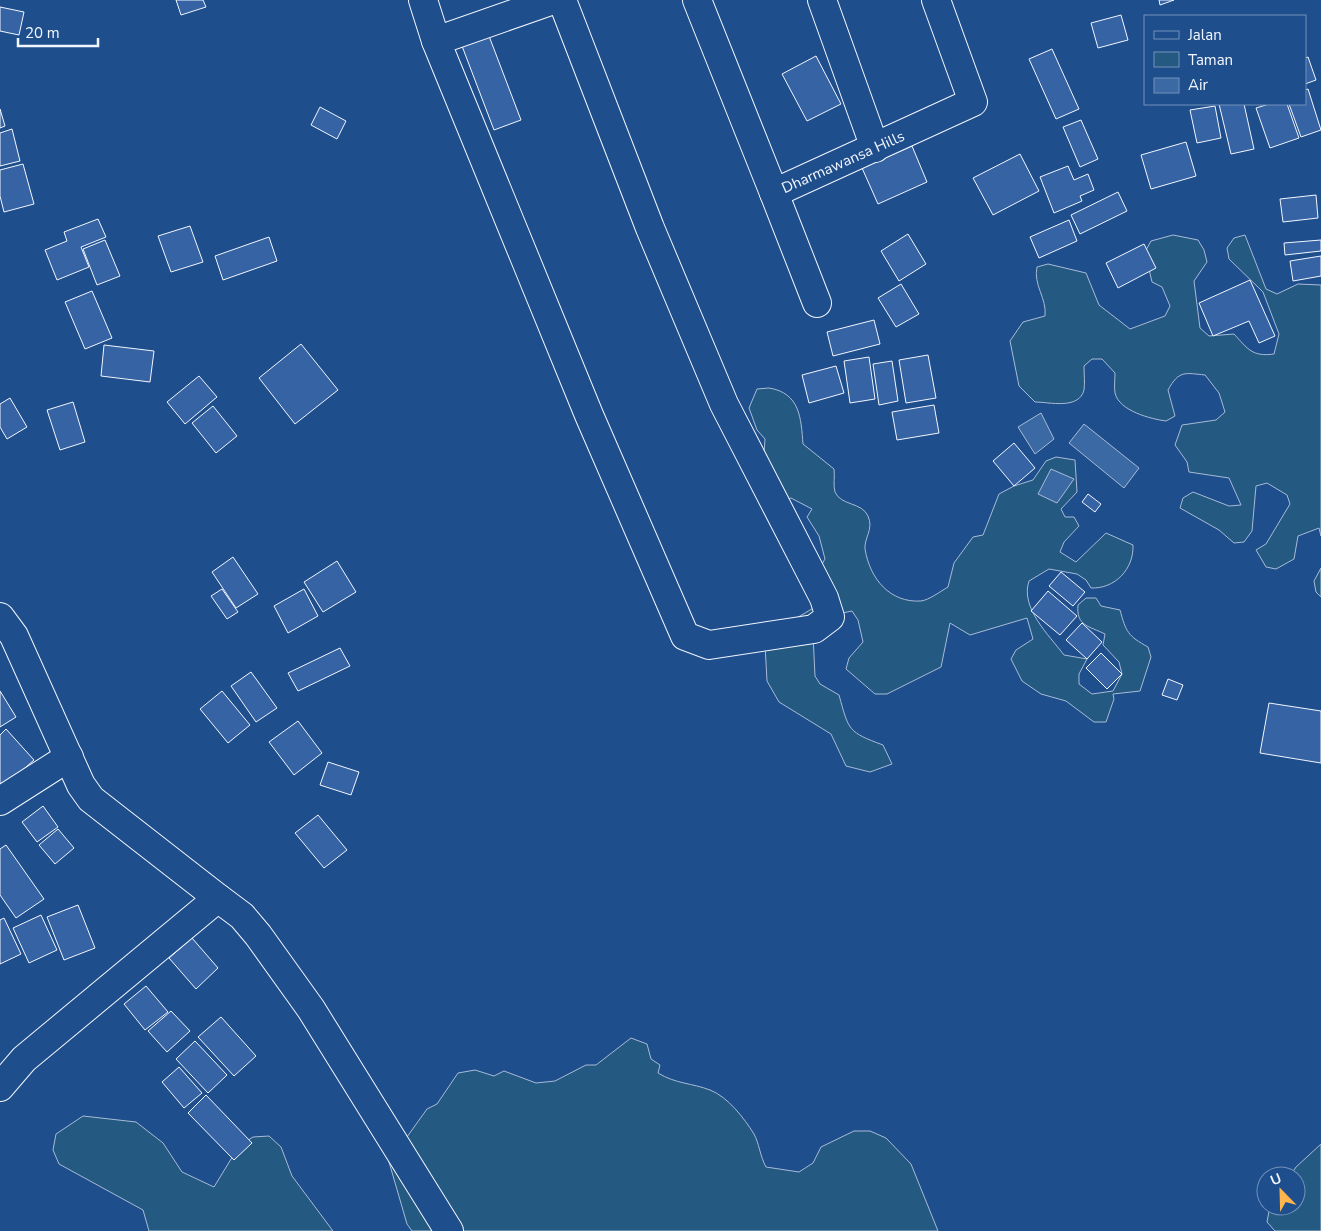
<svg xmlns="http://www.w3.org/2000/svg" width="1321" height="1231" font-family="'Nunito Sans',sans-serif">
  <rect width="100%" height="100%" fill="#1f4e8c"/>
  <!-- green -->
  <g fill="#245a82" stroke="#a8bbd7">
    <path d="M1173,235L1198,240L1204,250L1207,262L1194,281L1200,328L1209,336L1234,334C1248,349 1252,357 1274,354L1279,334L1263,292L1229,259L1227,248L1234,238L1245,235L1266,289L1277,294L1298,284L1321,285V536L1319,528L1298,536L1294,559L1276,569L1266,567L1256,550L1266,544L1290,504L1287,495L1267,483L1256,486L1252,531L1244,542L1234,543L1219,530L1180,508L1183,498L1193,492L1229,506L1241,505L1229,478L1189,472L1187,462L1175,445L1182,425L1216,420L1225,412L1219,393L1205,375C1185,373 1179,370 1168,390L1175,416L1166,421C1151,419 1119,411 1115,393C1114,387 1115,379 1115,373L1102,359H1092L1084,366C1084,374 1085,383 1084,390C1079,410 1049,402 1035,402L1019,386L1010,341L1023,322L1045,316C1047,298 1033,285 1037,267L1048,264L1086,273L1099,305L1130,329L1165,316L1170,306L1162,287L1152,282L1145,252L1151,241Z"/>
    <path d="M769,388C800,393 801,418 803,444L834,469C835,475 833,486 835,492C841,506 862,502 868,516C874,529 864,538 865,549C870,579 890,603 921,601C929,600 941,591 948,587L954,563L973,537L983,535L999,494L1014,486L1033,480L1046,461L1056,457L1075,460L1077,492L1061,509L1065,517H1074L1079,526L1064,542L1060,552L1076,562L1106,533L1133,545C1134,569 1115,589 1091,588L1086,580L1077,574L1049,569L1029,581C1020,608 1049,635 1064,655L1087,659L1079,674V684L1092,694L1113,691L1122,674L1119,662L1103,645L1105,634C1089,626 1076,626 1078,605L1086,598H1096L1101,606L1120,610C1126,632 1128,636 1148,647L1151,657L1140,691L1113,694L1114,699L1106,722H1094L1066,701L1041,694L1022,681L1011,659L1016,650L1033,639L1027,618L970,635L950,623L941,667L887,694H875L846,669L849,658L863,642L858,620L852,611L828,616L813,635L815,676L820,684L839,695C849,731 848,732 883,745L892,764L870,772L846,766L831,734L779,702L767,681L765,645L770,634L815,607L826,589L822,564L825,559L819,536L807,517L812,509L791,498L768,505L761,496L765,439L757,430L749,408L757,389Z"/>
    <path d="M1321,568V597L1316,592L1314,581Z"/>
    <path d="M631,1038L647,1044L651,1059L660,1065L658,1073C676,1084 692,1083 710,1090C728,1097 744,1118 754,1134C759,1143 760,1156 766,1167L799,1172L813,1163L821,1147L854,1131H870L886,1138L911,1164L938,1231H412L407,1224L389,1162L427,1109L437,1104L458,1073L475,1070L494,1076L504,1071L536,1083L555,1081L586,1065H596Z"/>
    <path d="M83,1116L136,1122L163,1143L182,1172L214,1187L239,1146L253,1137L269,1136L281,1147L292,1176L333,1231H149L143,1210L59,1164L53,1150L56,1134Z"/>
    <path d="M1321,1144V1231H1275L1267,1222L1270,1206H1296V1176H1290L1296,1167Z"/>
  </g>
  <!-- water -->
  <g fill="#3b69a3" stroke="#a8bbd7">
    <path d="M1041,413L1054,439L1035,454L1018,427Z"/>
    <path d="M1084,424L1139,468L1124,488L1069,443Z"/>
    <path d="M1051,469L1074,479L1057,503L1038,494Z"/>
  </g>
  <!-- building -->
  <g fill="#3563a3" stroke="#f2f6ff">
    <path d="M176,0H203L206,7L181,15Z"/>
    <path d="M1159,0H1174L1160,5Z"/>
    <path d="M0,7L24,12L19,35L0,31Z"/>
    <path d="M1121,15L1128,40L1098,48L1091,23Z"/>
    <path d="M489,36L521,120L494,130L462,46Z"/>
    <path d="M1052,49L1079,109L1056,119L1029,59Z"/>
    <path d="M816,56L841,104L807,121L782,74Z"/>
    <path d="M1308,57L1316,80L1305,84V58Z"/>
    <path d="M1308,89L1321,130L1301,137L1289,104H1305V90Z"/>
    <path d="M1219,104H1244L1254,149L1231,154Z"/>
    <path d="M1269,104H1287L1299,138L1270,148L1256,108Z"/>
    <path d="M1215,106L1221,138L1197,143L1190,110Z"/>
    <path d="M320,107L346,121L337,139L311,125Z"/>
    <path d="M0,109L5,126L0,128Z"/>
    <path d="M1081,120L1098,159L1080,167L1063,127Z"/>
    <path d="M12,129L20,161L0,166V133Z"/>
    <path d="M1186,142L1196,176L1151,189L1141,155Z"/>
    <path d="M912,146L927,182L878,204L862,168Z"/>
    <path d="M1020,154L1039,191L993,215L973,178Z"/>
    <path d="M23,164L34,204L4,212L0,196V170Z"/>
    <path d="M1068,166L1074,180L1088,174L1094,190L1080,196L1082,201L1054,213L1040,177Z"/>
    <path d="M1118,192L1127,211L1080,234L1071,215Z"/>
    <path d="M1316,195L1318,218L1283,222L1280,199Z"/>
    <path d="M98,219L106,237L81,247L89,267L57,280L45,250L67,241L64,232Z"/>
    <path d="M1069,220L1077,241L1039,258L1030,237Z"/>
    <path d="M190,226L203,262L171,272L158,236Z"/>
    <path d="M908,234L926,264L899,281L881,251Z"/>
    <path d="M269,237L277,261L223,280L215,256Z"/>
    <path d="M105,240L120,276L97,285L83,249Z"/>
    <path d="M1321,240V251L1285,255L1284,243Z"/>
    <path d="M1144,244L1156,268L1118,288L1106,263Z"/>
    <path d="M1321,256V276L1293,281L1290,261Z"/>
    <path d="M1250,280L1275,336L1259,343L1249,321L1213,336L1199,303Z"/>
    <path d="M901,284L919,314L896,327L878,298Z"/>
    <path d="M92,291L112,338L85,349L65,302Z"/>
    <path d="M874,320L880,344L833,356L827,332Z"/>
    <path d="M301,344L338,390L295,424L259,378Z"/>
    <path d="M104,345L154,351L150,382L101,376Z"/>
    <path d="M928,355L936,398L906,403L899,360Z"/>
    <path d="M869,357L875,399L850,403L844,361Z"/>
    <path d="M892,361L898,401L879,405L873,364Z"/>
    <path d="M836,366L844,393L809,403L802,375Z"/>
    <path d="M199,376L217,397L185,424L167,402Z"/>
    <path d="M10,398L27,427L7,439L0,427V404Z"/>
    <path d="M73,402L85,442L60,450L47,410Z"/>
    <path d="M934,405L939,433L897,440L892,412Z"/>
    <path d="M213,406L237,436L216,453L192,423Z"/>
    <path d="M1014,443L1035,468L1014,486L993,461Z"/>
    <path d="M1088,494L1101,504L1095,512L1082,502Z"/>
    <path d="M233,557L258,594L236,608L212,572Z"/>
    <path d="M337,561L356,592L323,612L304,582Z"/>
    <path d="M1061,572L1085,592L1073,606L1049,586Z"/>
    <path d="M222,589L238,612L227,619L211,596Z"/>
    <path d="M304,589L318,616L288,633L274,606Z"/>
    <path d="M1048,591L1077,616L1060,635L1031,611Z"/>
    <path d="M1082,623L1102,642L1087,659L1066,640Z"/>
    <path d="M340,648L350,666L298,691L288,673Z"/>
    <path d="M1101,653L1122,674L1107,689L1086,668Z"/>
    <path d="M251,672L277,708L256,722L231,686Z"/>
    <path d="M1168,679L1183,685L1177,700L1162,695Z"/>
    <path d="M0,691L16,717L0,727Z"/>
    <path d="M222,691L250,725L228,743L200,709Z"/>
    <path d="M1269,703L1321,711V763L1260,753Z"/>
    <path d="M298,721L322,753L294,775L269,742Z"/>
    <path d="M6,729L34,760L0,790V735Z"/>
    <path d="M328,762L359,772L351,795L320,785Z"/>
    <path d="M43,806L58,827L37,842L22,822Z"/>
    <path d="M318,815L347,850L324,868L295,833Z"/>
    <path d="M58,829L74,848L55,864L39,845Z"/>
    <path d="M6,845L44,899L16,918L0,895V849Z"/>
    <path d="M78,905L95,948L64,960L47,917Z"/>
    <path d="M41,915L57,950L29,963L13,928Z"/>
    <path d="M4,918L21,954L0,964V920Z"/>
    <path d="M192,938L218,968L196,989L169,958Z"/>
    <path d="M146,986L168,1012L145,1030L124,1004Z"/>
    <path d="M171,1011L190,1031L167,1052L148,1031Z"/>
    <path d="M221,1017L256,1056L234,1076L198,1037Z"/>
    <path d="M195,1041L227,1075L208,1093L176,1059Z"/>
    <path d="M179,1067L202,1093L184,1108L162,1082Z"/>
    <path d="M206,1095L252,1143L234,1160L188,1113Z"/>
  </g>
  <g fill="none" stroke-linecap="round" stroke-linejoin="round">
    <defs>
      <g id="minor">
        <path d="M423,0L436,41L553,0"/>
        <path d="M697,0L774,193L973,102L936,0"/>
        <path d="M822,0L875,148"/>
        <path d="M436,41L589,415L685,636L709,645L814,629L830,617L824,598L724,404L650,228L562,0"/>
        <path d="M774,193L817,303"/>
        <path d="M0,617L14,636L81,785L91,799L218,898"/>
        <path d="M0,801L69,757"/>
        <path d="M0,1087L24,1059L218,898L242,916L258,935L311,1009L449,1231"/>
      </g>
    </defs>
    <!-- minor casing -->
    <use href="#minor" stroke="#f2f6ff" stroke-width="30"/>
    <!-- minor -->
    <use href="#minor" stroke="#1f4e8c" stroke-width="28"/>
  </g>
  <g text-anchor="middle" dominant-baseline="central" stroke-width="4" stroke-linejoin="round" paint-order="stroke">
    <!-- street labels -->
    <g font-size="15" fill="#f2f6ff" stroke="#1f4e8c">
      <text transform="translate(843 162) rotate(-24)">Dharmawansa Hills</text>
    </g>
  </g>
  <!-- legend -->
  <rect x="1144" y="15" width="162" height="90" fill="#1f4e8c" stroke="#7391ba"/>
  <rect x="1154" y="31" width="25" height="8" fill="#1f4e8c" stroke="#7391ba"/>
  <text x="1188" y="40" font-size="15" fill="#f2f6ff">Jalan</text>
  <rect x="1154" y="52" width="25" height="15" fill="#245a82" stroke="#7391ba"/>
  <text x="1188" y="65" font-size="15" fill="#f2f6ff">Taman</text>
  <rect x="1154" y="78" width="25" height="15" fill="#3b69a3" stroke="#7391ba"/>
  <text x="1188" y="90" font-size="15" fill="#f2f6ff">Air</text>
  <!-- north arrow -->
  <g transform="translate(1281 1191) rotate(337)"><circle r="24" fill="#1f4e8c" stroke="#7391ba"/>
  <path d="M0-4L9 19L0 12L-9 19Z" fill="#ffb74d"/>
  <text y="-8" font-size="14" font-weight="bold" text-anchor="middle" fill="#f2f6ff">U</text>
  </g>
  <!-- scale -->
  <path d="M18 38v8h80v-8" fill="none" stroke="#f2f6ff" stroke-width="2.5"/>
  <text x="25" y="38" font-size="15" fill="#f2f6ff" stroke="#1f4e8c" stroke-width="4" paint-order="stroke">20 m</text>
</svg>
